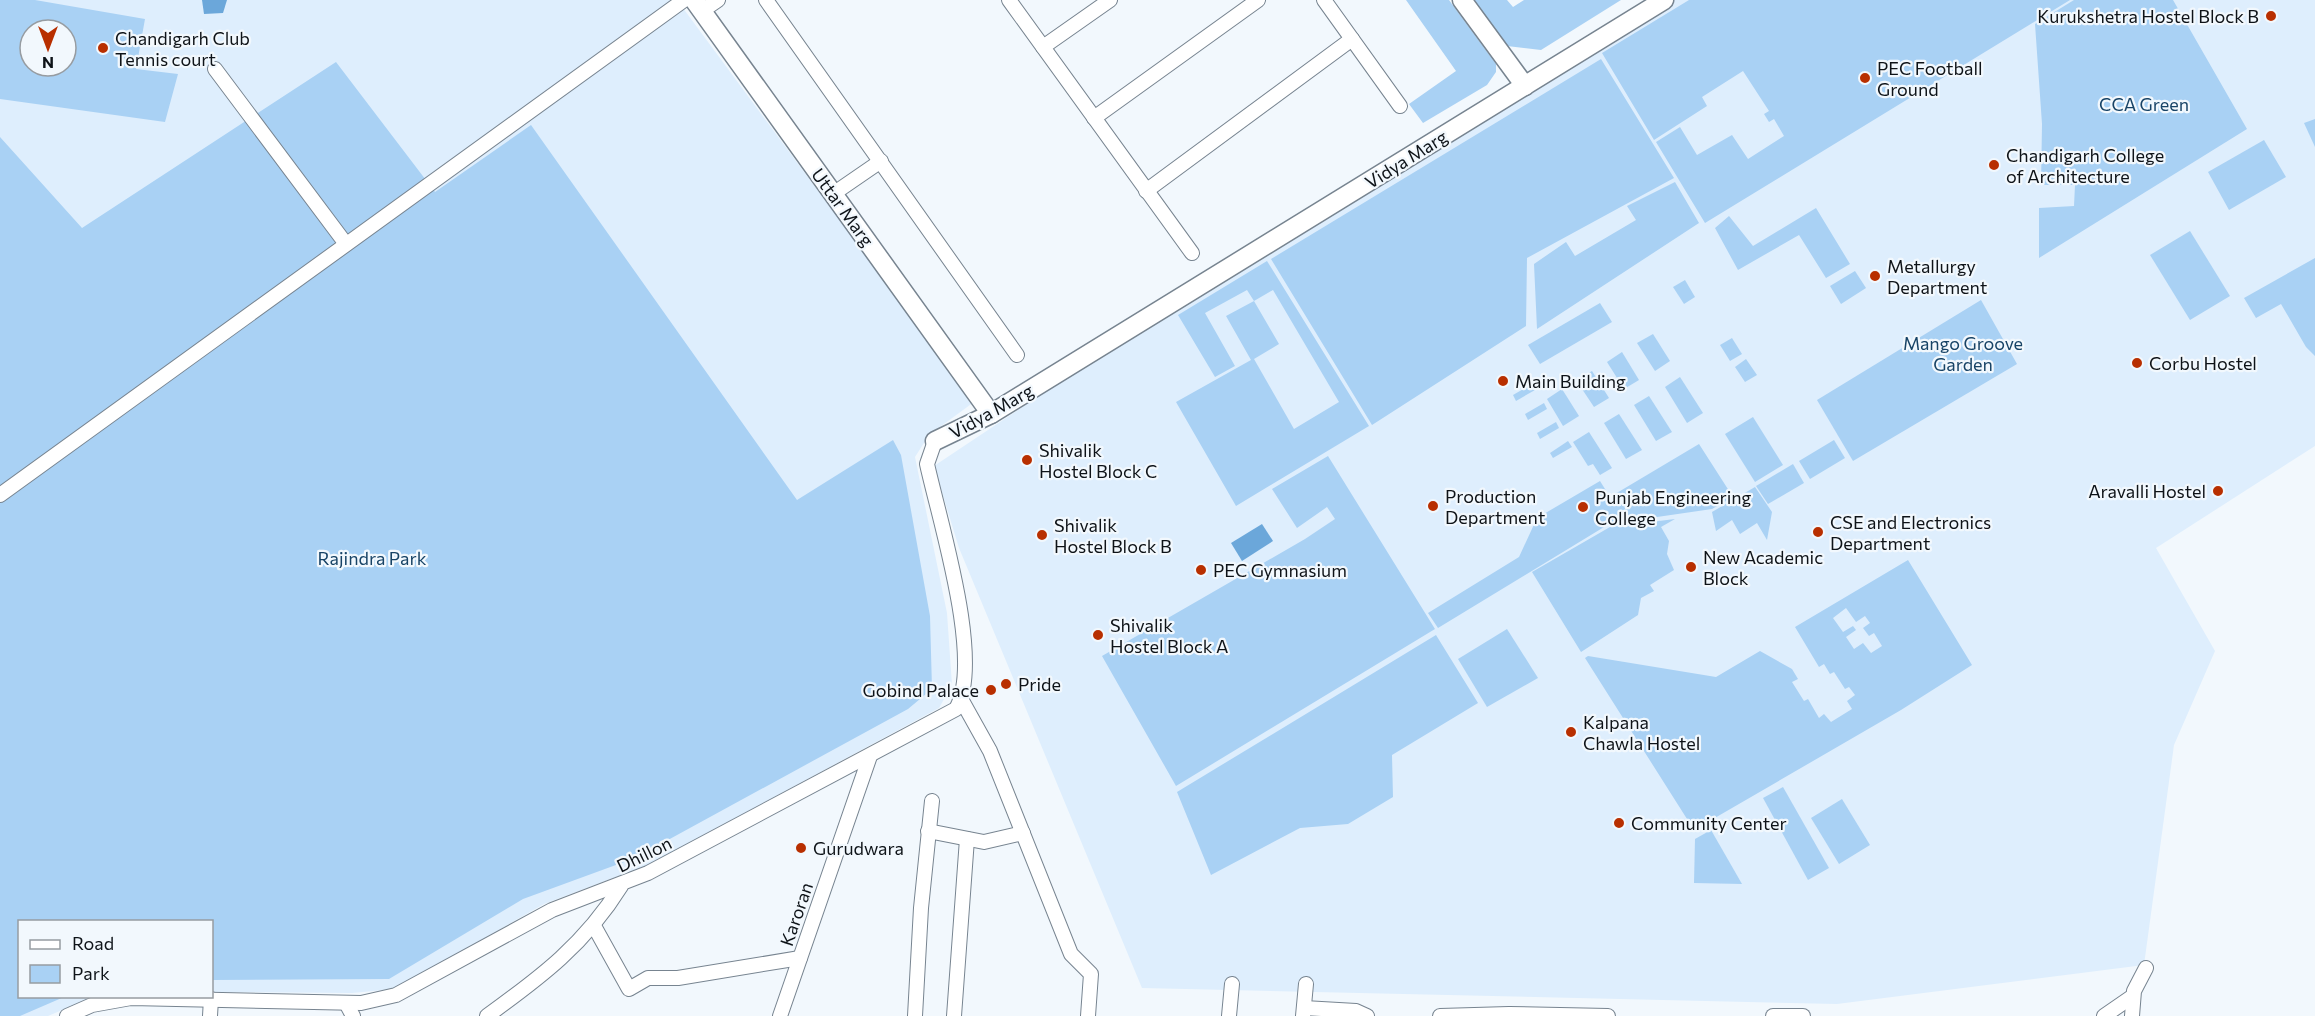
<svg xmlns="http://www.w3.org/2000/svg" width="2315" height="1016" font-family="Commissioner,sans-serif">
  <rect width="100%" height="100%" fill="#f2f8fd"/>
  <!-- built -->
  <g fill="#deeefd" fill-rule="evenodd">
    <path d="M0,0H677L974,402L929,435L915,457L947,613L952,685L939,708L650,864L544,904L395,989L352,993L212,992V922H20V996L93,997L48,1016H0ZM30,30H66V66H30Z"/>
    <path d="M1666,0H2315V446L2156,548L2215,651L2174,745L2144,965L1837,1004L1142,988L959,548L934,466L1261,248Z"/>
  </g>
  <!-- green -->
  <g fill="#a9d1f4" fill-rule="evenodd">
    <path d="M0,0H35L145,19L136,69L178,74L165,122L0,99ZM30,30H66V66H30Z"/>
    <path d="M1406,0H1449L1496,64V72L1487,85L1423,123L1409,104L1456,71Z"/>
    <path d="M1474,0H1507L1513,7L1524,0H1621L1541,50L1507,46Z"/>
    <path d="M1689,0H2070L1705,223L1656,142L1680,127L1697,155L1732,135L1748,159L1784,136L1774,119L1769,122L1764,114L1769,111L1743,71L1702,97L1707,106L1654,140L1602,53Z"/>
    <path d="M2074,0H2173L2247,129L2039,258V208L2074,206L2075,185H2041L2042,124L2035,24Z"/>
    <path d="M1601,59L1674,178L1527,258L1526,326L1372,425L1271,259Z"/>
    <path d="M336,62L435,192L531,125L797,500L893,440L901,455L930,616L932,689L908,709L635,858L523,899L389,979L212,980V922H20V996L64,997L20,1016H0V137L82,228Z"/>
    <path d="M2315,119V147L2304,123Z"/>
    <path d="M2264,140L2286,177L2229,210L2208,172Z"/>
    <path d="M1675,182L1699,223L1537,329L1534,264L1566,242L1575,256L1636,220L1627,206Z"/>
    <path d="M1816,208L1850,264L1826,278L1799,235L1738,270L1715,228L1729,216L1753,246Z"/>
    <path d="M2190,231L2230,296L2190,320L2150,255Z"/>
    <path d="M2315,258V356L2306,347L2281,304L2256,318L2244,298Z"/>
    <path d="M1267,261L1369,426L1236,506L1176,402L1251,360L1226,316L1254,301L1247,290L1205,313L1235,366L1215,377L1178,315ZM1273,290L1339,402L1294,429L1254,359L1279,344L1254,301Z"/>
    <path d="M1855,271L1866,288L1841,304L1830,286Z"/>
    <path d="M1685,280L1695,297L1684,304L1673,287Z"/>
    <path d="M1981,300L2017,364L1853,461L1817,400Z"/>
    <path d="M1600,303L1612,322L1540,364L1528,345Z"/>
    <path d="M1653,334L1670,361L1655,371L1637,343Z"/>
    <path d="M1732,338L1742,354L1730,361L1720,345Z"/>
    <path d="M1622,352L1639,380L1624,389L1607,362Z"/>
    <path d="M1746,359L1757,375L1745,382L1735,367Z"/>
    <path d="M1592,371L1609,398L1594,407L1576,380Z"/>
    <path d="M1680,377L1703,413L1687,423L1665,387Z"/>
    <path d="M1532,384L1535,390L1516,401L1513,395Z"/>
    <path d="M1562,389L1579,416L1563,426L1547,399Z"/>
    <path d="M1649,396L1672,432L1656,441L1634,405Z"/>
    <path d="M1544,403L1547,409L1528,420L1525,414Z"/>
    <path d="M1619,414L1642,450L1626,459L1604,423Z"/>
    <path d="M1753,417L1783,465L1755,482L1725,434Z"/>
    <path d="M1556,422L1559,428L1540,439L1537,433Z"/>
    <path d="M1589,432L1612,468L1600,475L1593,464L1588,466L1573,442Z"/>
    <path d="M1834,440L1845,458L1810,479L1799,461Z"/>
    <path d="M1568,441L1572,447L1553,458L1550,453Z"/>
    <path d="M1699,444L1733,497L1712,509L1609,524L1438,628L1428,613L1519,557L1537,518L1600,481L1610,497Z"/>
    <path d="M1328,456L1435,629L1176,786L1102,656L1305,539L1335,519L1327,507L1297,528L1272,489Z"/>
    <path d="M1793,464L1804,483L1768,504L1756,486Z"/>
    <path d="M1755,487L1772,512L1767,540L1757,523L1740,534L1732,520L1716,531L1712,512Z"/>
    <path d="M1675,519L1661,527L1669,541L1667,554L1674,570L1650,585L1654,591L1641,598L1638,615L1581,652L1532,572L1610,527Z"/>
    <path d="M1908,560L1972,665L1901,710L1694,830L1585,658L1588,656L1716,677L1760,651L1792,669L1798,679L1792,682L1804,701L1808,699L1819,718L1824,714L1831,722L1852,709L1847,701L1855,695L1849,687L1845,689L1834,672L1830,674L1824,664L1819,667L1795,627ZM1846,608L1856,622L1865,616L1870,623L1863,628L1869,636L1874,633L1882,646L1871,653L1863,643L1854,649L1846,637L1856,630L1853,626L1843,632L1833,618Z"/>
    <path d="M1507,629L1538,678L1487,707L1458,659Z"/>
    <path d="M1436,635L1478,703L1392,755L1393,797L1348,824L1300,828L1211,875L1177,792Z"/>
    <path d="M1783,787L1829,868L1808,880L1763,798Z"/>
    <path d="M1842,799L1870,845L1839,864L1811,818Z"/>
    <path d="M1711,830L1742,884L1694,883L1695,839Z"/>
  </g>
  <!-- water -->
  <g fill="#6ba7da">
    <path d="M202,0H227L223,13L204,14Z"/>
    <path d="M1262,524L1273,541L1242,561L1231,543Z"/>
  </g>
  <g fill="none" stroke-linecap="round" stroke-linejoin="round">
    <defs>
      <g id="minor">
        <path d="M766,0L1017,355"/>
        <path d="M1009,0L1192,253"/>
        <path d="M1324,0L1400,106"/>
        <path d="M702,11L718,0"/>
        <path d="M1043,47L1110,0"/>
        <path d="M215,69L346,244"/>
        <path d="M1094,118L1258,0"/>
        <path d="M1146,191L1352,39"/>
        <path d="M833,194L881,161"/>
        <path d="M0,495L684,0"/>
        <path d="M961,699L990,751L1071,954L1091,974L1088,1016"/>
        <path d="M928,831L984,842L1023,833"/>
        <path d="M594,926L629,989L648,978H678L800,958"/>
        <path d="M346,1003L353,1016"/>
        <path d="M1304,1008L1356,1011L1367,1016"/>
        <path d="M67,1016L92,1005L131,998L361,1003L396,995L552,910L648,873L956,709C984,661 939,519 927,464L935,441"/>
        <path d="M210,1016L211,999"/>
        <path d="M487,1016C541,977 585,944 621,886"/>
        <path d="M780,1016L870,756"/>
        <path d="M915,1016L921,908L932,801"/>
        <path d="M954,1016L967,839"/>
        <path d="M1229,1016L1232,984"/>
        <path d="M1303,1016L1306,984"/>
        <path d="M1440,1016L1509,1014L1608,1016"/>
        <path d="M1773,1016H1803"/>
        <path d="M2104,1016L2133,996"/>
        <path d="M2132,1016L2134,991L2146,968"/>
      </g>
      <g id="major">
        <path d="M694,0L991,414"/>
        <path d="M1462,0L1525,86"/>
        <path d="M935,441L991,414L1664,0"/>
      </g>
    </defs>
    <!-- minor casing -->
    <use href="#minor" stroke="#778490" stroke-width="16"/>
    <!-- major casing -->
    <use href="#major" stroke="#778490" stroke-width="21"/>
    <!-- minor -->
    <use href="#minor" stroke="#fff" stroke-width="14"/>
    <!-- major -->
    <use href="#major" stroke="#fff" stroke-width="18"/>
  </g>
  <!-- markers -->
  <g fill="#b82f00" stroke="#f2f8fd" stroke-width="2">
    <circle cx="2271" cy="16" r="6"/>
    <circle cx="103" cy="48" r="6"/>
    <circle cx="1865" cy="78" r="6"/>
    <circle cx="1994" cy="165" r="6"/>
    <circle cx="1875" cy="276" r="6"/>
    <circle cx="2137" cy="363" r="6"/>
    <circle cx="1503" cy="381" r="6"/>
    <circle cx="1027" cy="460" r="6"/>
    <circle cx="2218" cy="491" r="6"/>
    <circle cx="1433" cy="506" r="6"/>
    <circle cx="1583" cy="507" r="6"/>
    <circle cx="1818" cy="532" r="6"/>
    <circle cx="1042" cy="535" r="6"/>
    <circle cx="1691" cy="567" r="6"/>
    <circle cx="1201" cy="570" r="6"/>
    <circle cx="1098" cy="635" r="6"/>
    <circle cx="1006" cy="684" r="6"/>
    <circle cx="991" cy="690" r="6"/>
    <circle cx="1571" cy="732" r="6"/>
    <circle cx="1619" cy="823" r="6"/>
    <circle cx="801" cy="848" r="6"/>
  </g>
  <g text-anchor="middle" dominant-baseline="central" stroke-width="4.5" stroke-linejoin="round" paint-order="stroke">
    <!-- poi labels -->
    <g font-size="18" fill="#0e1318" stroke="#f2f8fd" text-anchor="start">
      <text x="2259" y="16" text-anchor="end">Kurukshetra Hostel Block B</text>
      <text x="115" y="38">Chandigarh Club<tspan x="115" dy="21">Tennis court</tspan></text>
      <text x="1877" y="68">PEC Football<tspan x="1877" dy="21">Ground</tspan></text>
      <text x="2006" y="155">Chandigarh College<tspan x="2006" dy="21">of Architecture</tspan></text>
      <text x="1887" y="266">Metallurgy<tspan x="1887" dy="21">Department</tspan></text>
      <text x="2149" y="363">Corbu Hostel</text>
      <text x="1515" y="381">Main Building</text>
      <text x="1039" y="450">Shivalik<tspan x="1039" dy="21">Hostel Block C</tspan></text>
      <text x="2206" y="491" text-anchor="end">Aravalli Hostel</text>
      <text x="1445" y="496">Production<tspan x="1445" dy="21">Department</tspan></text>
      <text x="1595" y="497">Punjab Engineering<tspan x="1595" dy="21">College</tspan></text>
      <text x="1830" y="522">CSE and Electronics<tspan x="1830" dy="21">Department</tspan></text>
      <text x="1054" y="525">Shivalik<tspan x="1054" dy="21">Hostel Block B</tspan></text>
      <text x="1703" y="557">New Academic<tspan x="1703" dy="21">Block</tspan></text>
      <text x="1213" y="570">PEC Gymnasium</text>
      <text x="1110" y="625">Shivalik<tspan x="1110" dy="21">Hostel Block A</tspan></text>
      <text x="1018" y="684">Pride</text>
      <text x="979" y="690" text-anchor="end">Gobind Palace</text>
      <text x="1583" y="722">Kalpana<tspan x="1583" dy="21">Chawla Hostel</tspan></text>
      <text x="1631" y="823">Community Center</text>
      <text x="813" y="848">Gurudwara</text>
    </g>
    <!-- park labels -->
    <g font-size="18" fill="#174366" stroke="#f2f8fd">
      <text x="2144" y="104">CCA Green</text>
      <text x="1963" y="343">Mango Groove<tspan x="1963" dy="21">Garden</tspan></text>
      <text x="372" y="558">Rajindra Park</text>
    </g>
    <!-- street labels -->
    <g font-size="18" fill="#0e1318" stroke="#f2f8fd">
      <text transform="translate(1406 159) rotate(-32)">Vidya Marg</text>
      <text transform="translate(843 207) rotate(54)">Uttar Marg</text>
      <text transform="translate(991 411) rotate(-29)">Vidya Marg</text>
      <text transform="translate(644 854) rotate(-26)">Dhillon</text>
      <text transform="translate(796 914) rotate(-71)">Karoran</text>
    </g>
  </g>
  <!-- legend -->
  <rect x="18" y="920" width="195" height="78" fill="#f2f8fd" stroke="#979ca1" stroke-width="1.5"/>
  <rect x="30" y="940" width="30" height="9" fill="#ffffff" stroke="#979ca1" stroke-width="1.5"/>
  <text x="72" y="950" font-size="18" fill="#0e1318">Road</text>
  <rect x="30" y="965" width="30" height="18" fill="#a9d1f4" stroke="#979ca1" stroke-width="1.5"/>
  <text x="72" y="980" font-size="18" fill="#0e1318">Park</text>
  <!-- north arrow -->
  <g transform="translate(48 48) rotate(180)"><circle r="28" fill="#f2f8fd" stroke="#979ca1" stroke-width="1.5"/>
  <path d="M0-4.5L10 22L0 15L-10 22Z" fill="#b82f00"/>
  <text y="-9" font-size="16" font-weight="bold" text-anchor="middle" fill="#0e1318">N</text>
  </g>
</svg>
